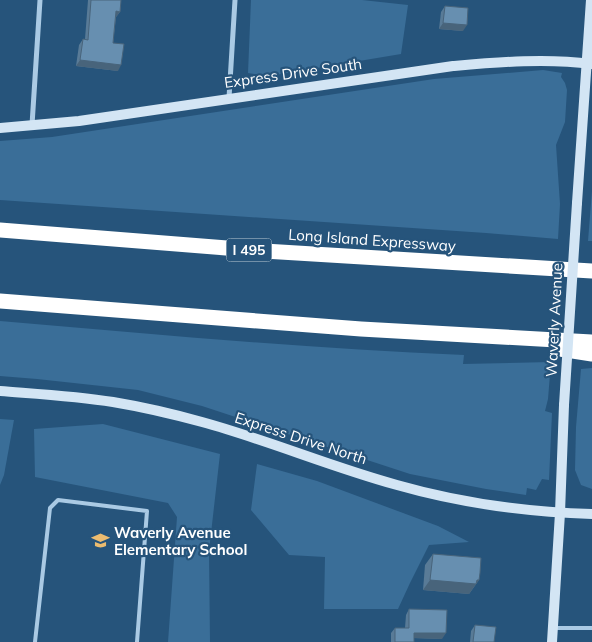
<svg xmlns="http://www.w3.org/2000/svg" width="592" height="642" font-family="Mulish,sans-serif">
  <rect width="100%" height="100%" fill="#26547b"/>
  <!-- green -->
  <g fill="#3a6e98">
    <path d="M251,0H362L408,5L401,54L269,76L248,73Z"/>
    <path d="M543,70L562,73L561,77L565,83L567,90L565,122L556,145L560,204L558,239L486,233L0,200V141L52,137L434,79Z"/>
    <path d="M592,191V241H588Z"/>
    <path d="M0,321C154,334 309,349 464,355L463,364L551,362L548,399L545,411L552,413L549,480L542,479L536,490L527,488L526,495L486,489L410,474L202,406L138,390L37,379L0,376Z"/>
    <path d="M592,368V489L581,485L575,470L576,427L581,369Z"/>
    <path d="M0,419L14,420L4,475L0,485Z"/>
    <path d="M103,424L220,454L209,551L210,642H168L177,517L168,503L35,477L34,429Z"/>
    <path d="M257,464L317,481L438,526L469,542L429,545L410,583L398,609H324L325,557L289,555L251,510Z"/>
  </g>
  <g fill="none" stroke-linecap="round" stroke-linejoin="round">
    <!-- lane -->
    <g stroke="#aacae4" stroke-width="4">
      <path d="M554,628H592"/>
      <path d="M35,642L50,508L58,500L147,511L137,642"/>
    </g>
    <!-- street -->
    <g stroke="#aacae4" stroke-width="5">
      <path d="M229,98L235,0"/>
      <path d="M32,125L40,0"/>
    </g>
    <!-- secondary -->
    <g stroke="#d3e5f4" stroke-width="10">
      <path d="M0,128L79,121L453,66C500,62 546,58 592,64"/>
      <path d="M577,203L591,0"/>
      <path d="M0,391C38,394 76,396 113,402C143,407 173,414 202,422C268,440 331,467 397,485C460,503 527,512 592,514"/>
      <path d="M552,642L560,513L564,405"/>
    </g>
    <!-- highway -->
    <g stroke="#fff" stroke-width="15">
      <path d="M0,230L264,251L592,271"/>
      <path d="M0,301L361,329L592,342"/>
      <path d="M560,349L592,354"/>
    </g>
    <!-- secondary-bridge -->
    <path stroke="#d3e5f4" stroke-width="10" d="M564,405L577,203"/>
  </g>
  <!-- wall -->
  <g fill="#597b97">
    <path d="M88,0H121L120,12L116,17L113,43L118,71L76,66L79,45L83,39H85Z"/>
    <path d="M445,6L463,31L439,29L441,12Z"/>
    <path d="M433,554L479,580L469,594L423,590L425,565Z"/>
    <path d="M409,609L442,639L414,638V642H391V633L395,628H405L406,615Z"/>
    <path d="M475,625L494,642H470L471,631Z"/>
  </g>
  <!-- shaded-wall -->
  <g fill="#48647b">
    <path d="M116,11L120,12L116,17Z"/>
    <path d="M443,23L467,25L463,31L439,29Z"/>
    <path d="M80,60L121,65L118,71L76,66Z"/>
    <path d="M430,580H479L469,594L423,590Z"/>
    <path d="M414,633H446L442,639L411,638Z"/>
  </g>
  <!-- building -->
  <g fill="#678fb0" stroke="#48647b">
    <path d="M91,0H121L120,12L116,11L113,43L124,44L121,65L80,60L83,39L88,40Z"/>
    <path d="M445,6L468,8L467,25L443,23Z"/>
    <path d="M433,554L481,558L480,573L479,580H477L476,584L430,580Z"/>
    <path d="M409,609L447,610L446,633H414V642H395V628H409Z"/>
    <path d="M475,625L496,627L494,642H473Z"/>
  </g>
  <!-- icons -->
  <defs>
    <symbol id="school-bare" viewBox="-9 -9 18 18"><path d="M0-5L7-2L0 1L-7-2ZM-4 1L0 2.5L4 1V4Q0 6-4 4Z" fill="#ecbc70" stroke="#26547b" stroke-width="2.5" paint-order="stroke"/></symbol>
  </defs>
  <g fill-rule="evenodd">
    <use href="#school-bare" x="88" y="528" width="25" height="25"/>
  </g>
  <g text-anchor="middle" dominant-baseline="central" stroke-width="4.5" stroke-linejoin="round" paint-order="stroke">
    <!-- shield labels -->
    <rect fill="#26547b" stroke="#beccd7" stroke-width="1" x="226.5" y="238.5" width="45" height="23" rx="4"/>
    <g font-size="14" font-weight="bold" fill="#fff">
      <text x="249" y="250">I 495</text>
    </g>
    <!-- street labels -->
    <g font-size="15" fill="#fff" stroke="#26547b">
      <text transform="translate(293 73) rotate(-8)">Express Drive South</text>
      <text transform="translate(372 240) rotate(4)">Long Island Expressway</text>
      <text transform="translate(554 320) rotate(-87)">Waverly Avenue</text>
      <text transform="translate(301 438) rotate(18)">Express Drive North</text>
    </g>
    <!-- poi labels -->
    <g font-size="15" font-weight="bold" fill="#fff" stroke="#26547b" text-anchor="start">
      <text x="114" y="532">Waverly Avenue<tspan x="114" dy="17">Elementary School</tspan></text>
    </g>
  </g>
</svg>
